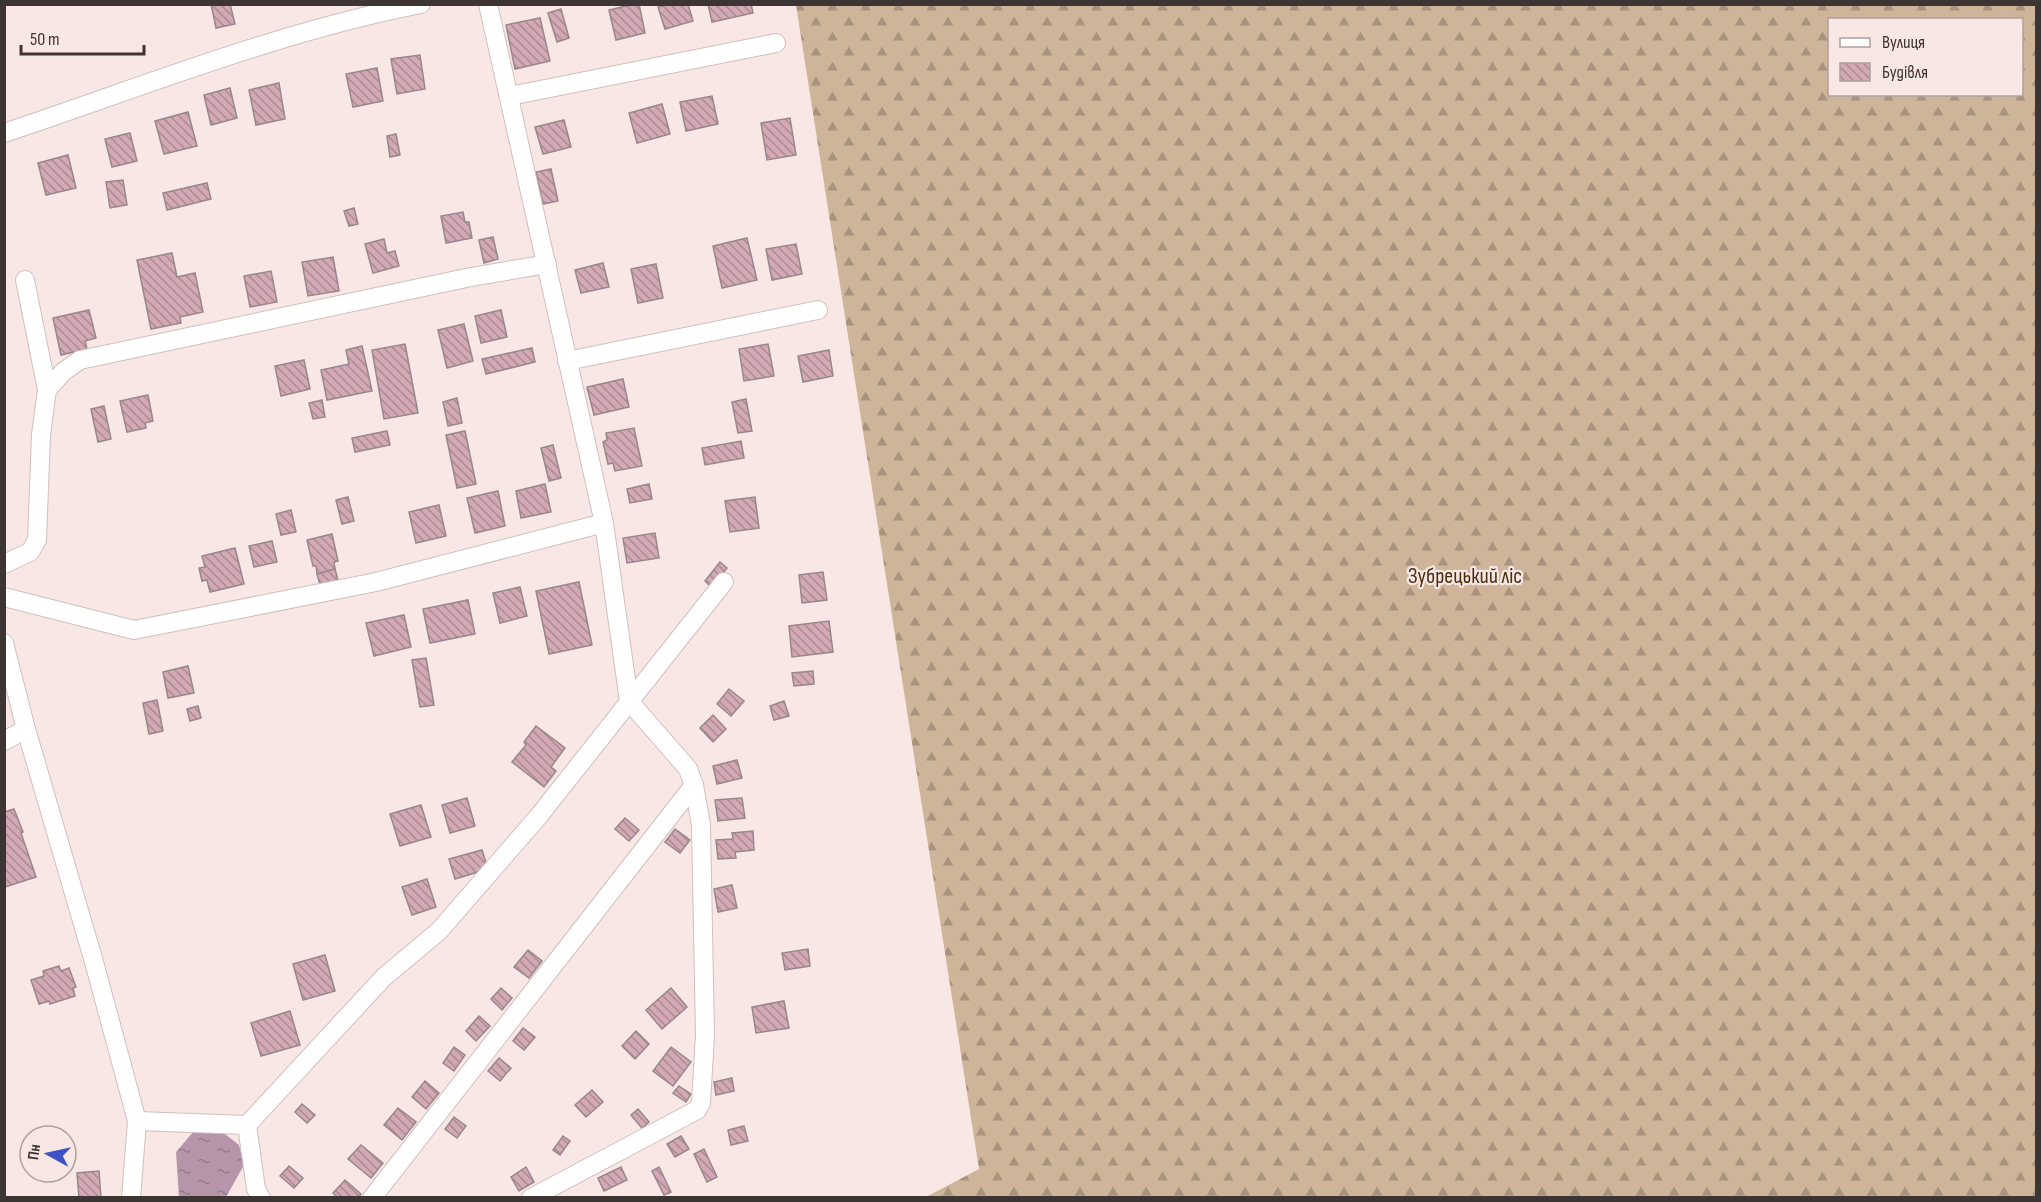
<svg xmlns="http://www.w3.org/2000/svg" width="2041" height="1202" font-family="'Sofia Sans Condensed',sans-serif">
  <defs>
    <pattern id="forest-firs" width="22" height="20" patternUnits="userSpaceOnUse" patternTransform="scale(1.5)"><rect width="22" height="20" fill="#ceb499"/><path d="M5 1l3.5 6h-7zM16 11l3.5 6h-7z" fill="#a8937e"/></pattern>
    <pattern id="water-ripples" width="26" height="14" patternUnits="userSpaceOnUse" patternTransform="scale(1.5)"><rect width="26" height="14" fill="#b695ab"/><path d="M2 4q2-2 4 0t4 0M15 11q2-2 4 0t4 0" fill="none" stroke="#957a8c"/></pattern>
    <pattern id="building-back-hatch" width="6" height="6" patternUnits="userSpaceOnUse" patternTransform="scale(1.5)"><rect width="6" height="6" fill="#d2a9b4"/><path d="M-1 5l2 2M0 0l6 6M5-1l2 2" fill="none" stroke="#ac8a93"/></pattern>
  </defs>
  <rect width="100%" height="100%" fill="#f9e7e5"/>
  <!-- forest -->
  <path fill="url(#forest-firs)" fill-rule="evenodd" d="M796,5H2036V1197H926L979,1169ZM1830,20H2022V94H1830Z"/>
  <!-- water -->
  <path fill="url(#water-ripples)" d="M194,1131L225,1134L239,1145L244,1165L226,1197H179L176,1152Z"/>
  <!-- building -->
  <g fill="url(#building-back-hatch)" stroke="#97878b" stroke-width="1.5">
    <path d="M211,4H230L235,24L216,28Z"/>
    <path d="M634,4H639L645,33L616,40L609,10Z"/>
    <path d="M668,4H688L693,21L665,29L658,7Z"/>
    <path d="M708,4H751L753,13L712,22Z"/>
    <path d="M561,9L569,38L557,42L548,13Z"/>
    <path d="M540,18L550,61L515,69L506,25Z"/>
    <path d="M420,55L425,89L397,94L391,59Z"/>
    <path d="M377,68L383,101L353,107L346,74Z"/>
    <path d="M279,83L285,119L256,125L249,90Z"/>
    <path d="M230,88L237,118L211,125L204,95Z"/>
    <path d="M712,96L718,124L686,131L680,102Z"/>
    <path d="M662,104L670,134L637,143L629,113Z"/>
    <path d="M188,112L197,146L164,154L155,121Z"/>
    <path d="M790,118L796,155L767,160L761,123Z"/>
    <path d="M564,120L571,147L543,154L535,127Z"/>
    <path d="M130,133L137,161L112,167L105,139Z"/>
    <path d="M396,134L400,155L390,157L387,136Z"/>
    <path d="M68,155L76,188L46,195L38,163Z"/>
    <path d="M551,169L558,201L543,204L536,172Z"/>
    <path d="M123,180L127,205L110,208L106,182Z"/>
    <path d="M207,183L211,199L167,210L163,193Z"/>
    <path d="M354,208L358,224L349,226L344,211Z"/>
    <path d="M463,212L465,222H469L472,238L446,243L441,216Z"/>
    <path d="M493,237L498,259L484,263L479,240Z"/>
    <path d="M747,238L757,280L722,288L713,246Z"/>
    <path d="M384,239L387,253L395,251L399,266L373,273L365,244Z"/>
    <path d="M796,244L802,274L772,280L766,249Z"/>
    <path d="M172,253L177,277L195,273L203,312L180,317L181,323L151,329L137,260Z"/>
    <path d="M333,257L339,291L308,296L302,262Z"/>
    <path d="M603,263L609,287L581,293L575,270Z"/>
    <path d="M656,264L663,298L638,303L631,269Z"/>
    <path d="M271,271L277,302L250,307L244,276Z"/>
    <path d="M89,310L96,338L85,341L87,349L61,355L53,318Z"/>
    <path d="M501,310L507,337L481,343L475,316Z"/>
    <path d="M464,324L473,361L447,368L438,330Z"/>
    <path d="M405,344L418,413L384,419L372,350Z"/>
    <path d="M768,344L774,376L744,381L739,349Z"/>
    <path d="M362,346L372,391L327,400L321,370L349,364L346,350Z"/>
    <path d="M532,348L535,362L486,374L482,359Z"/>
    <path d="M829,350L833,376L803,382L798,356Z"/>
    <path d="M304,360L310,389L281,396L275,366Z"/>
    <path d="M623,379L629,407L594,415L587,387Z"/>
    <path d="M148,395L153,421L145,423L146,428L127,432L120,401Z"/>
    <path d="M457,398L462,423L448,426L443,402Z"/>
    <path d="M746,399L752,431L738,433L732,402Z"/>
    <path d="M322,400L325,417L313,419L309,403Z"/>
    <path d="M104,406L111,439L98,442L91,409Z"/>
    <path d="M634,428L642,466L615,471L613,463L608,464L603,442L607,440L606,433Z"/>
    <path d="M387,431L390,445L355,452L352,438Z"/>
    <path d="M465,431L476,484L457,488L446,435Z"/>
    <path d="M741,441L744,458L705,465L702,448Z"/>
    <path d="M553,445L561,478L549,481L541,448Z"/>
    <path d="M545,484L551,512L521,518L516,491Z"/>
    <path d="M649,484L652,499L630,503L627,489Z"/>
    <path d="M498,491L505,526L475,533L467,498Z"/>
    <path d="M348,497L354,521L342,524L336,500Z"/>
    <path d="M755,497L759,528L730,532L725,501Z"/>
    <path d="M439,505L446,536L416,543L409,512Z"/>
    <path d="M291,510L296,532L281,535L276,514Z"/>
    <path d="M655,533L659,558L627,563L623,538Z"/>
    <path d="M332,534L338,561L334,562L335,569L317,574L316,566H313L307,540Z"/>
    <path d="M272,541L277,562L254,567L249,546Z"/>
    <path d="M235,548L244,584L210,592L207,580L202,581L199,568L205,567L202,556Z"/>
    <path d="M720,562L727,568L711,587L705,581Z"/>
    <path d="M335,569L339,584L321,588L317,574Z"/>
    <path d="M823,572L827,600L802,603L799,575Z"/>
    <path d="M579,582L592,645L549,654L536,591Z"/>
    <path d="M520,587L527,616L500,623L493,593Z"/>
    <path d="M468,600L475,634L430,643L423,609Z"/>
    <path d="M404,615L411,647L374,656L366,623Z"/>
    <path d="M829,621L833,652L792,657L789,626Z"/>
    <path d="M426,658L434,705L420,707L412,660Z"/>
    <path d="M188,666L194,693L168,698L163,672Z"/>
    <path d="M813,671L814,684L794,686L792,673Z"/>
    <path d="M729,689L744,701L731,716L717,704Z"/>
    <path d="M157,700L163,731L149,734L143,703Z"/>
    <path d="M784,701L789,716L774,720L770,706Z"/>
    <path d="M198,706L201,718L190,721L187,709Z"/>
    <path d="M713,715L726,729L713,742L700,728Z"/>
    <path d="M536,726L565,748L551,767L556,771L544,787L512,762L526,745L524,742Z"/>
    <path d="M737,760L742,778L717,784L713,766Z"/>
    <path d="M467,798L475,826L450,833L442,805Z"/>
    <path d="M742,798L745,818L718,821L715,800Z"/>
    <path d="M421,805L431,837L400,846L390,814Z"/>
    <path d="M14,809L23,832L21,833L36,877L5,887L4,812Z"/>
    <path d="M625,818L639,830L629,841L615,829Z"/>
    <path d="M675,829L690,840L680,853L665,842Z"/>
    <path d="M753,831L754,850L735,852L736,858L718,859L716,840L733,839L732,833Z"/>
    <path d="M482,850L488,869L455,879L449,859Z"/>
    <path d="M427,879L436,907L412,915L402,887Z"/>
    <path d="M732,885L737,908L718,912L714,889Z"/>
    <path d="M808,949L810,966L785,970L782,953Z"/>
    <path d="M528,950L542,961L529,978L514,967Z"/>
    <path d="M325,955L335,991L303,1000L293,964Z"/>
    <path d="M59,966L61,971L69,968L76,987L73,988L75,996L50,1004L49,1001L39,1004L31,980L44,976L43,971Z"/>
    <path d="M501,988L512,998L502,1010L491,999Z"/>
    <path d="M671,988L687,1007L662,1029L646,1010Z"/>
    <path d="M784,1001L789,1028L756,1033L752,1007Z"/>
    <path d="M290,1011L300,1045L261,1056L251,1023Z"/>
    <path d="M479,1016L490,1026L476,1041L466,1031Z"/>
    <path d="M523,1028L535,1037L524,1050L513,1041Z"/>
    <path d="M636,1031L649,1044L635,1059L622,1046Z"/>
    <path d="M454,1047L465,1055L454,1071L443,1063Z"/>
    <path d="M671,1047L691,1062L673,1086L653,1071Z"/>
    <path d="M499,1058L511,1068L500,1081L488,1071Z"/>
    <path d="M732,1078L734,1091L716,1095L714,1082Z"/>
    <path d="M425,1081L439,1093L426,1109L412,1097Z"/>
    <path d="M679,1086L691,1094L686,1102L673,1093Z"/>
    <path d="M592,1090L603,1102L586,1117L575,1105Z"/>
    <path d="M302,1104L315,1115L307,1123L295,1112Z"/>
    <path d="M398,1108L416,1122L402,1140L384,1125Z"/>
    <path d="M638,1109L649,1122L642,1128L631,1115Z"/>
    <path d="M454,1117L466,1126L457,1138L445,1129Z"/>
    <path d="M744,1126L748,1141L731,1145L728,1130Z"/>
    <path d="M563,1136L570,1141L560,1155L553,1150Z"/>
    <path d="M681,1136L689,1149L675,1157L667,1144Z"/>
    <path d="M361,1145L383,1163L371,1178L348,1159Z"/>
    <path d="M704,1149L717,1177L707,1182L694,1154Z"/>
    <path d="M289,1166L303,1178L294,1188L280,1176Z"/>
    <path d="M526,1167L534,1182L519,1191L511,1177Z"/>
    <path d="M621,1167L627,1180L604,1191L598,1178Z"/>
    <path d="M659,1167L671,1192L664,1195L652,1171Z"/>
    <path d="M99,1171L101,1198H79L77,1173Z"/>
    <path d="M345,1180L361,1194L358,1198H338L333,1193Z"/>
  </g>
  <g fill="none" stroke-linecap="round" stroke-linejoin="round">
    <defs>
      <g id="minor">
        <path d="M488,4L604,523L629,701L688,769L694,785L701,825L705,1035L701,1103L697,1110L531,1198"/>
        <path d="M510,96L776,43"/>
        <path d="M4,133C142,87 278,32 421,4"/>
        <path d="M25,280L47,390"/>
        <path d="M567,361L818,310"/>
        <path d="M4,564L30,552L37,540L41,435L47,390L63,372L80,360L471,277L547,264"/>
        <path d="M4,597L134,630L376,582L604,523"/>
        <path d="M4,643L26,729L94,962L137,1121L131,1198"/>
        <path d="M4,741L26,729"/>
        <path d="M137,1121L247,1125L384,977L439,931L538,817L724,582"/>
        <path d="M247,1125L256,1189L261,1198"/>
        <path d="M372,1198L694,785"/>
      </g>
    </defs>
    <!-- minor casing -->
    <use href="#minor" stroke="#d1bfbe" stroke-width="20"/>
    <!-- minor -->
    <use href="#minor" stroke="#fff" stroke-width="18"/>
  </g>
  <g text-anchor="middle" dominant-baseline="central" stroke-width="4.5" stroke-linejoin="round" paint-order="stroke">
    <!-- park labels -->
    <g font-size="22" fill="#4b2f0b" stroke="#f9e7e5">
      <text x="1465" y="576">Зубрецький ліс</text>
    </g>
  </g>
  <!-- border -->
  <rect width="2041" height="1202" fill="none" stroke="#3c3534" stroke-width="12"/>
  <!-- legend -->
  <rect x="1828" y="18" width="195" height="78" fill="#f9e7e5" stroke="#ada09e" stroke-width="1.5"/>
  <rect x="1840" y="38" width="30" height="9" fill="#ffffff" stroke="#ada09e" stroke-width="1.5"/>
  <text x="1882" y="48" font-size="18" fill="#3c3534">Вулиця</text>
  <rect x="1840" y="63" width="30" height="18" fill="url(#building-back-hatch)" stroke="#ada09e" stroke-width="1.5"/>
  <text x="1882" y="78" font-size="18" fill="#3c3534">Будівля</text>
  <!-- north arrow -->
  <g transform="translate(48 1154) rotate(278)"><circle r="28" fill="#f9e7e5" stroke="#ada09e" stroke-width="1.5"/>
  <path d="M0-4.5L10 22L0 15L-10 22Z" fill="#3d52c5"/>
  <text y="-9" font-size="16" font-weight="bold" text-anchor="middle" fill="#3c3534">Пн</text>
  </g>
  <!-- scale -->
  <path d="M21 45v9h123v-9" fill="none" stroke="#3c3534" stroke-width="3"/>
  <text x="30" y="45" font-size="18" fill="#3c3534" stroke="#f9e7e5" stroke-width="4.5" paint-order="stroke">50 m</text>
</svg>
